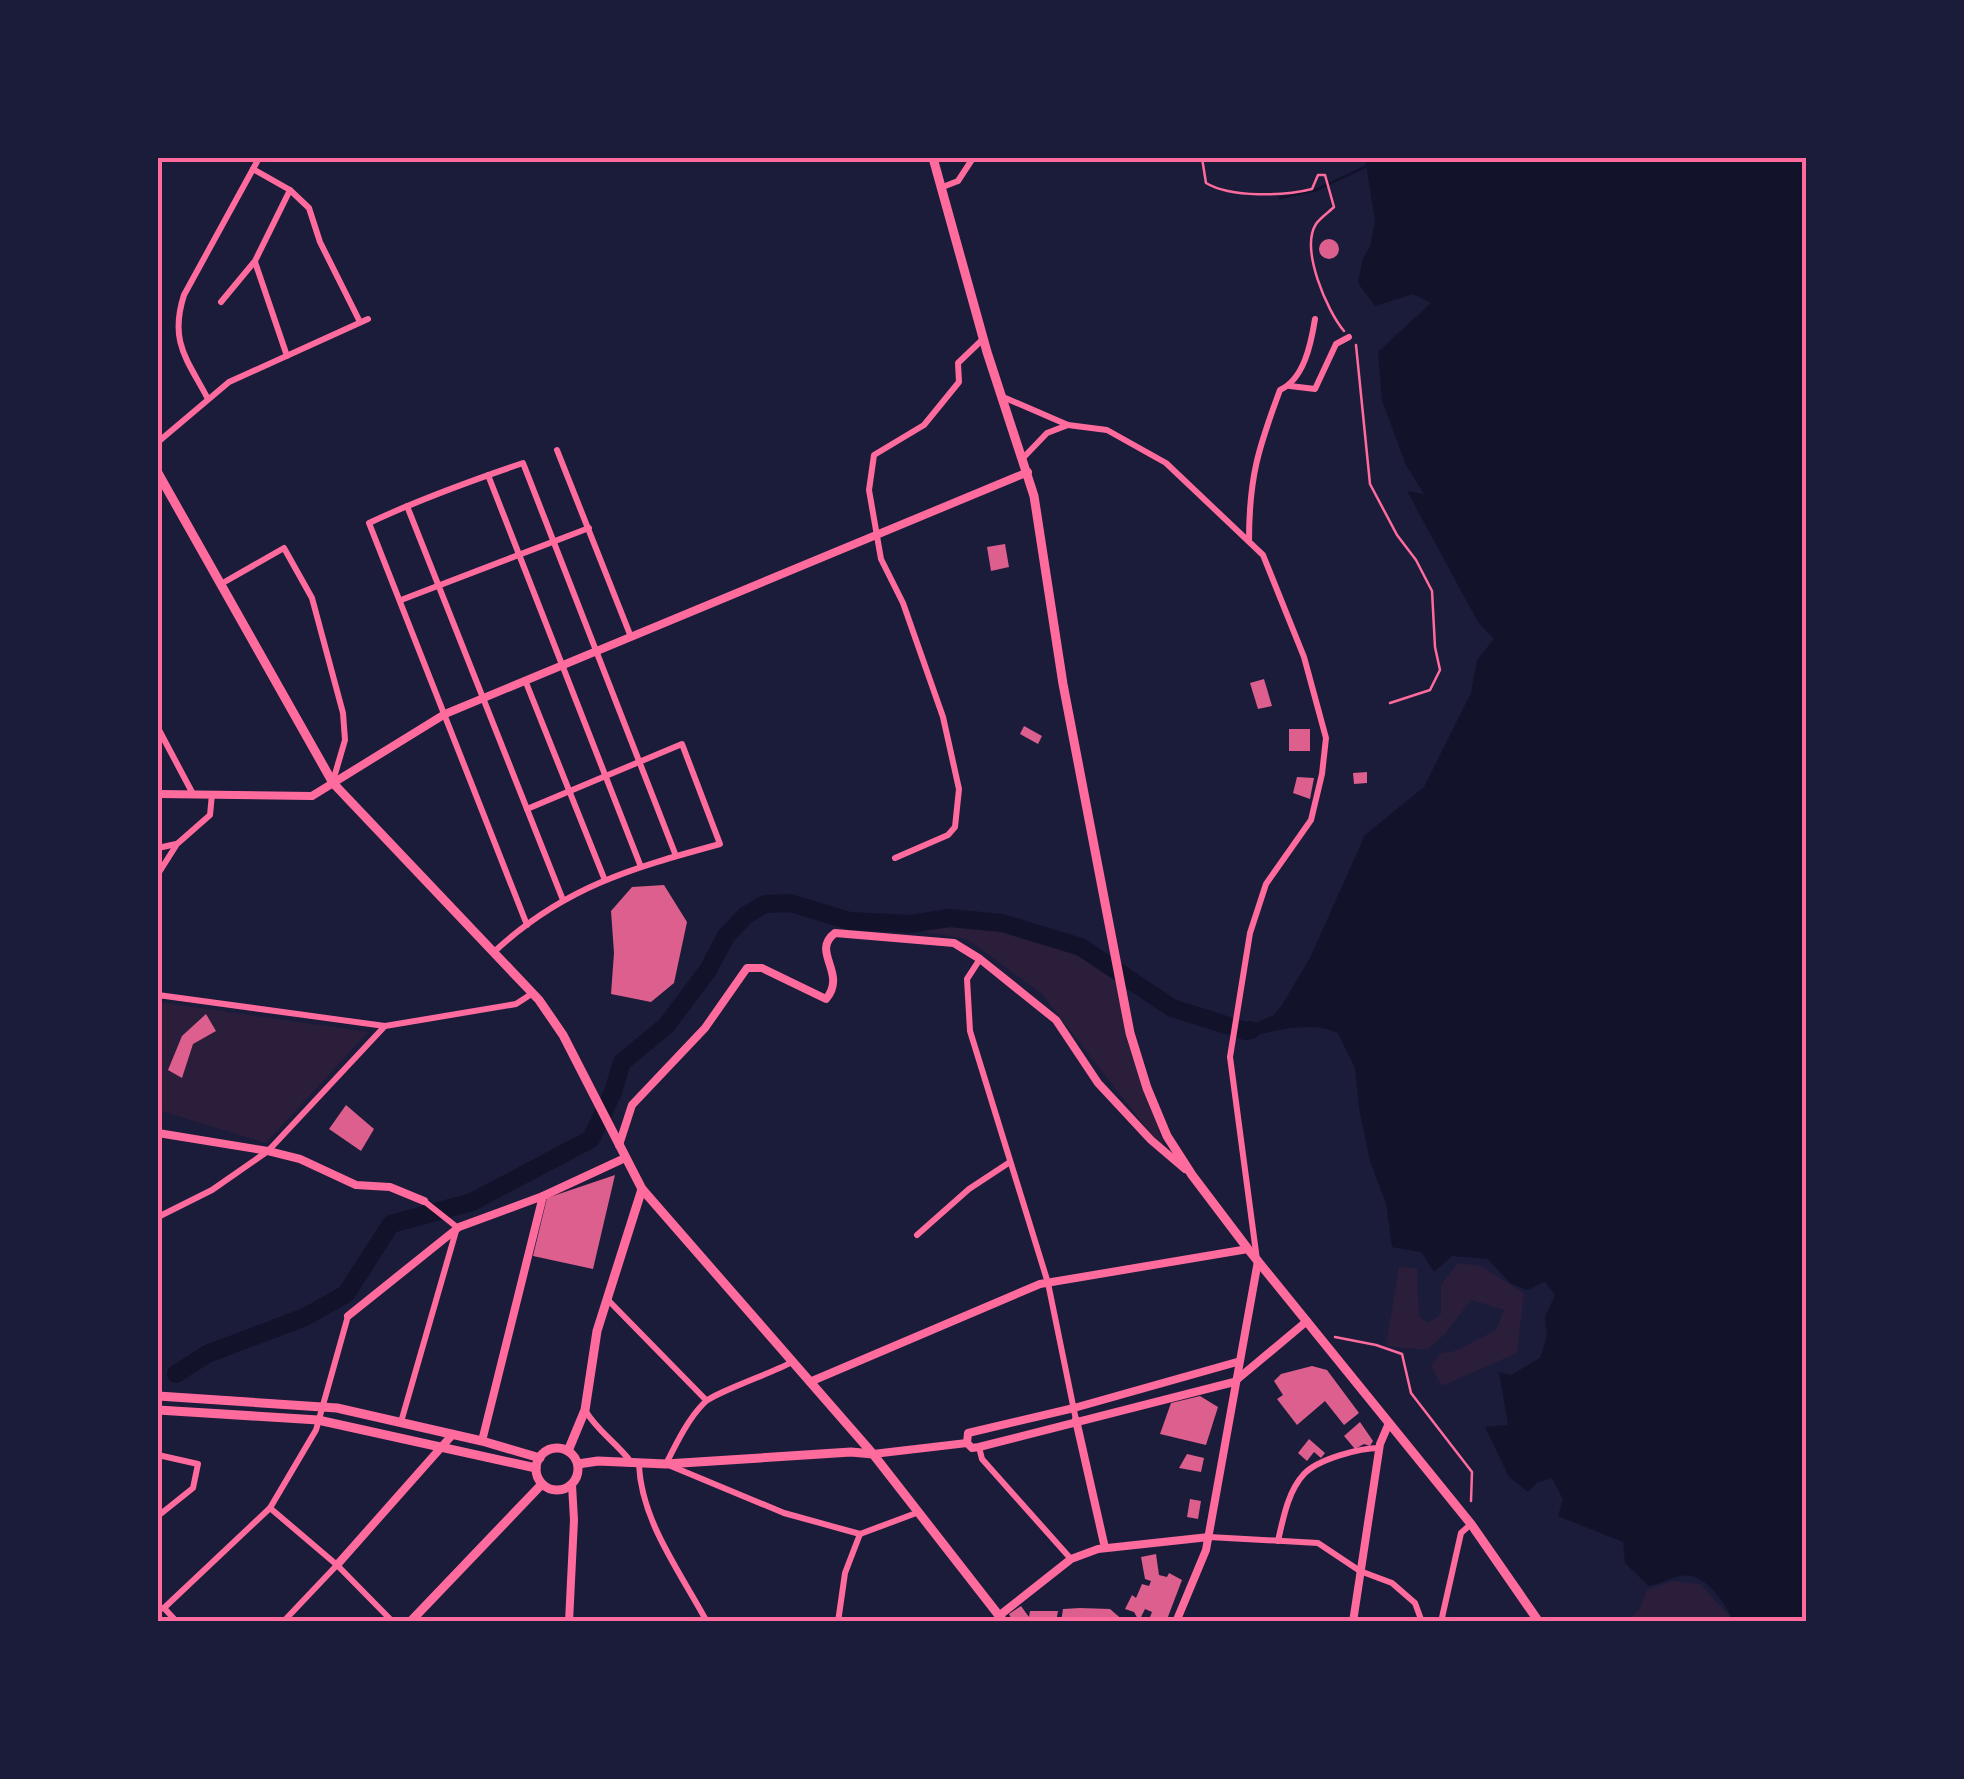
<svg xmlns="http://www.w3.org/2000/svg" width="1964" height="1779" font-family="'PT Sans',sans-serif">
  <rect width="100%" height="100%" fill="#1b1b3a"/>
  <!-- green -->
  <g fill="#2a1e3b">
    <path d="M862,921L997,925L1114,970L1165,1152L1041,993L967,939Z"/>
    <path d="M158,1002L368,1032L266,1143L158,1110Z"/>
    <path d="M1458,1263L1481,1266L1524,1293L1517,1353L1442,1386L1431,1366L1441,1353L1455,1351L1496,1330L1504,1310L1471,1300L1446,1333L1427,1350L1386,1346L1399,1267L1417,1268L1419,1316L1428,1323L1441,1314V1285Z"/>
    <path d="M1673,1581L1700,1584L1735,1622H1626L1639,1610L1647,1590Z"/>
  </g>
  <!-- water -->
  <path fill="#12122b" d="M1365,158H1806V1621H1733C1725,1603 1704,1570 1680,1576C1669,1578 1660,1584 1649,1586L1625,1563L1623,1542L1558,1516L1563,1499L1552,1478L1538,1482L1528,1492L1509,1477L1485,1427L1508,1425L1499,1372L1511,1375L1540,1358L1547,1336L1545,1317L1555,1295L1545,1282L1527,1290L1510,1283L1488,1259L1452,1256L1434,1272L1421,1252L1392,1247L1386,1203L1370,1161L1359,1108L1355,1068L1338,1033C1309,1020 1274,1031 1244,1038L1242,1029L1274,1015L1282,1005L1310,958L1365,835L1424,787L1471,693L1477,660L1494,639L1478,622L1407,491L1424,494L1406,465L1382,400L1378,352L1431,303L1413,294L1375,306L1358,283L1363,258L1370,247L1375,221Z"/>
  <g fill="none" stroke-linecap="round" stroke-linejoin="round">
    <!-- stream -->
    <path stroke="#12122b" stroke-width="2.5" d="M1280,198L1316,190L1367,166"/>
    <!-- river -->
    <path stroke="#12122b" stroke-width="18" d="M176,1374L207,1354L305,1317L346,1294L391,1224L472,1202L591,1139L613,1092L622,1062L666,1026L708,970L726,936L746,915L765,904L790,903L850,921L910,924L949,918L1002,923L1081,947L1172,1008L1245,1031L1251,1030"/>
  </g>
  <!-- building -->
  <g fill="#dd5f8e">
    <circle cx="1329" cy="249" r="10"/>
    <path d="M1005,544L1009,567L991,571L987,547Z"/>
    <path d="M1264,679L1272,706L1258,709L1250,683Z"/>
    <path d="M1024,726L1042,736L1038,744L1020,734Z"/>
    <rect x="1289" y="729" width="21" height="22"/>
    <path d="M1367,772V783L1354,784L1353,773Z"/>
    <path d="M1297,777L1314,778L1310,799L1293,793Z"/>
    <path d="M664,885L687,922L674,983L651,1002L611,994L614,953L611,911L632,887Z"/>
    <path d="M206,1014L216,1031L193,1044L182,1078L168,1070L182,1036Z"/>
    <path d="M346,1105L374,1129L361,1151L329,1129Z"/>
    <path d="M615,1175L593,1269L533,1256L547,1198Z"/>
    <path d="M1312,1366L1327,1370L1359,1413L1344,1425L1325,1401L1297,1425L1277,1399L1283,1395L1274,1381L1281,1374Z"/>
    <path d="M1200,1396L1218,1407L1206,1445L1160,1434L1171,1403Z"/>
    <path d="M1360,1422L1373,1441L1370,1446L1364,1444L1355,1449L1344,1436Z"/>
    <path d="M1309,1439L1325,1453L1321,1458L1314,1452L1307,1461L1298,1453Z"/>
    <path d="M1187,1454L1204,1458L1201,1472L1179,1468Z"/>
    <path d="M1190,1499L1201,1501L1198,1519L1187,1517Z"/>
    <path d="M1156,1554L1159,1575L1167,1577L1169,1573L1182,1580L1166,1622H1148L1152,1612L1145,1609L1139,1621L1134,1612L1125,1609L1132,1595L1136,1598L1142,1584L1149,1586L1151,1581L1145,1579L1141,1557Z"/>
    <path d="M1021,1606L1029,1617L1030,1611H1058L1056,1622H1013L1009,1614Z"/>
    <path d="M1080,1608L1110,1609L1125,1622H1061L1063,1609Z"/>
  </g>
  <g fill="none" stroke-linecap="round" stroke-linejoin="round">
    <!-- path -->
    <g stroke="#ff6b9d" stroke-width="2.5">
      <path d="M1202,158L1206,183C1231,198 1285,196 1312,189L1318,175H1325L1334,207C1329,212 1320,218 1316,224C1300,249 1327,311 1344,331"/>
      <path d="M1356,345L1370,484L1397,535L1416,560L1432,591L1435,647L1440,670L1430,690L1390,703"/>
      <path d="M1335,1337L1376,1345L1402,1354L1411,1393L1472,1472L1471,1501"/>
    </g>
    <!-- minor -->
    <g stroke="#ff6b9d" stroke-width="6">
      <path d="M253,169L290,190L309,208L320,242L360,322"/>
      <path d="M940,188L958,181L973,158"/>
      <path d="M255,262L287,356"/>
      <path d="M221,302L255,261L290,190"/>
      <path d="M1290,386L1315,389L1336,344L1349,337"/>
      <path d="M1003,397L1068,425L1107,430L1166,463L1263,555L1304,657L1326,738L1322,774L1311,820L1266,884L1250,933L1230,1057L1257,1260"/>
      <path d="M208,399C187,359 169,342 184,295L259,158"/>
      <path d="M158,442L229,382L368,319"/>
      <path d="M557,450L631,637"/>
      <path d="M1024,457L1047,433L1068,425"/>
      <path d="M488,475L641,867"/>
      <path d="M407,506L563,900"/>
      <path d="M1249,541C1249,478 1258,449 1280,390C1304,379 1311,344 1315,319"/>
      <path d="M221,584L284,548L312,598L343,713L345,740L333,781"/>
      <path d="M401,600L589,528"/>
      <path d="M525,680L604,878"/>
      <path d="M158,728L193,794"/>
      <path d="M158,848L176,844"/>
      <path d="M895,858L948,835L955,827L959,789L943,717L903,603L881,559L869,490L874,455L924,425L959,382L958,363L983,339"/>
      <path d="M158,874L177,844L210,815L212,794"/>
      <path d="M527,925L369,523C420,499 470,481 523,463L676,856"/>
      <path d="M495,951C564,887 632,868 720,844L682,744L527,809"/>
      <path d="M980,959L967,979L970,1031L1048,1283L1076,1420"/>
      <path d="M158,995L385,1026L516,1004L533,993"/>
      <path d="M424,1201L458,1228"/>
      <path d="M158,1217L212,1190L268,1151L384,1027"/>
      <path d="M917,1235L969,1189L1010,1162"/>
      <path d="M608,1300L706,1400"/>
      <path d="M792,1362C775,1372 713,1393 704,1403C688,1419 676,1444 666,1464L784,1513L860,1534L919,1512"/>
      <path d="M585,1410C597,1431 616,1442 631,1462"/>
      <path d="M401,1422L456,1231"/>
      <path d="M979,1447L982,1459L1071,1559"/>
      <path d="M158,1455L198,1464L193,1488L158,1516"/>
      <path d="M639,1464C641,1521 681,1573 707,1622"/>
      <path d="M270,1508L337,1565L393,1622"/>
      <path d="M1209,1537L1318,1543L1360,1571L1392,1583L1415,1603L1422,1622"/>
      <path d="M1278,1541C1283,1519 1288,1491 1304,1474C1318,1459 1360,1448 1379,1448"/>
      <path d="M164,1608L177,1622"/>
      <path d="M158,1609L164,1608L270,1508L316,1430L348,1316"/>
      <path d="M283,1622L337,1565"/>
      <path d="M838,1622L845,1573L860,1534"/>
      <path d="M1441,1622L1461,1533L1471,1524"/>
    </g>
    <!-- tertiary -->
    <g stroke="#ff6b9d" stroke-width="8">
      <path d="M158,794L312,796L445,714L1028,472"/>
      <path d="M158,1133L268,1151L300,1159L356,1185L390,1187L424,1201"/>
      <path d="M619,1145L632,1105L705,1028L747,968H762L826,999C848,973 810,952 835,933L954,943L980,959L1056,1020L1098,1083L1151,1140L1185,1169"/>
      <path d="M348,1316L459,1227L543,1196L625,1158"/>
      <path d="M812,1381L1040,1284L1248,1249"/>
      <path d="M1076,1420L1105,1548"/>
      <path d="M482,1441L543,1196"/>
      <path d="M967,1443L968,1433L1074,1408L1237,1362"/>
      <path d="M873,1454L967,1443L972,1448L979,1447L1234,1382L1307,1321"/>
      <path d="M337,1565L453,1434"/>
      <path d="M1000,1615L1071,1559L1098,1549L1209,1537"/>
      <path d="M569,1622L574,1520L572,1485"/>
      <path d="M1176,1622L1206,1550L1258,1261"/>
      <path d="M1353,1622L1380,1444L1389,1423"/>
    </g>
    <!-- secondary -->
    <g stroke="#ff6b9d" stroke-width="9">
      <path d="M933,158L987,352L1034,496L1063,684L1130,1033L1147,1088L1167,1136L1192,1175L1248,1249L1471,1524L1539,1622"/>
      <path d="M158,473L333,783L539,1000L563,1035L642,1189L873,1454L1004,1622"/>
      <path d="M158,1396L337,1408L482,1441L540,1458"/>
      <path d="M158,1410L318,1420L536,1468"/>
      <circle cx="557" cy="1469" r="21"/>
      <path d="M568,1451L585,1410L597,1331L642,1189"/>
      <path d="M578,1464L598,1461L666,1464L851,1452L873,1454"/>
      <path d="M410,1622L542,1484"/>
    </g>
  </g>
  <!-- border -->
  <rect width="1964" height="1779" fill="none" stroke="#1b1b3a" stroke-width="320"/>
  <rect x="160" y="160" width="1644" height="1459" fill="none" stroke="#ff6b9d" stroke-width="4"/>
</svg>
